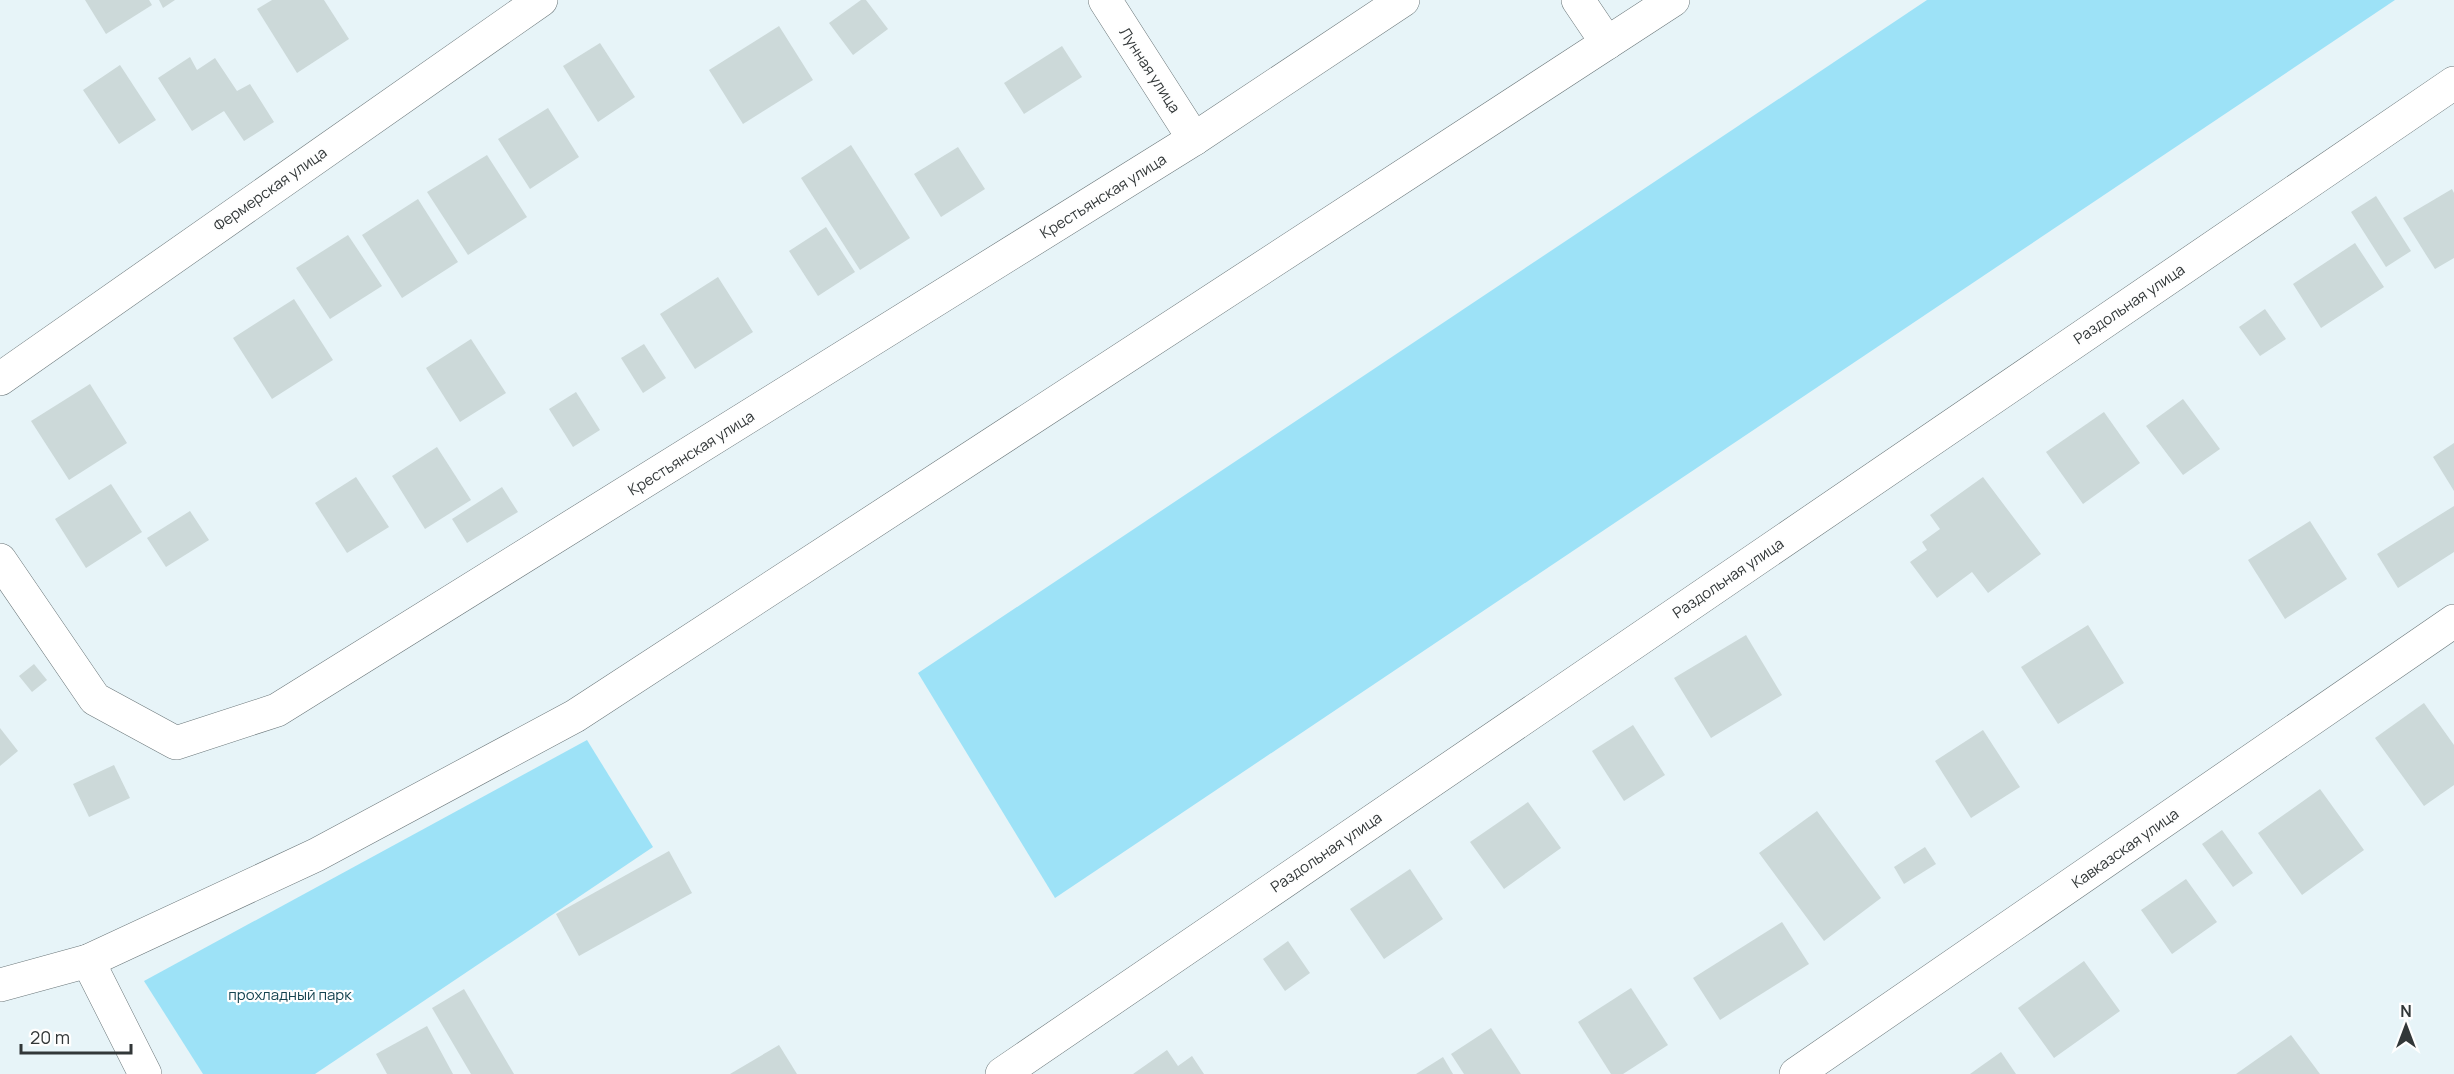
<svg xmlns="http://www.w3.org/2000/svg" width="2454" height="1074" font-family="Manrope,sans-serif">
  <rect width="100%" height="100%" fill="#e7f4f8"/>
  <!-- green -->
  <g fill="#9de2f7">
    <path d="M1927,0H2395L1055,898L918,673Z"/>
    <path d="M587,740L653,847L315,1074H203L144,981Z"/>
  </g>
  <!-- building -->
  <g fill="#ccd9d9">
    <path d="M85,0H149L152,5L106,34Z"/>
    <path d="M159,0H175L163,8Z"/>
    <path d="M272,0H324L349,39L297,73L257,9Z"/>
    <path d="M861,0H866L888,29L853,55L829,23Z"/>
    <path d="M779,26L813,80L743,124L709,70Z"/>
    <path d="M600,43L635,97L598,122L563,66Z"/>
    <path d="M1062,46L1082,77L1024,114L1004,83Z"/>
    <path d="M190,57L197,70L215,58L237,91L250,84L274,122L244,141L224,111L192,131L158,78Z"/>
    <path d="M120,65L156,120L119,144L83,90Z"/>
    <path d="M548,108L579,157L530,189L498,139Z"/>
    <path d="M851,145L910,238L860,270L801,178Z"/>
    <path d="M958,147L985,189L941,217L914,174Z"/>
    <path d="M487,155L527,217L468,255L427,192Z"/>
    <path d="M2452,189L2454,193V258L2435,269L2403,218Z"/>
    <path d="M2376,196L2411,251L2386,267L2351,212Z"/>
    <path d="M418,199L458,262L402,298L362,235Z"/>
    <path d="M826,227L855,272L818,296L789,251Z"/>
    <path d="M348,235L382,286L330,319L296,268Z"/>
    <path d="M2355,243L2384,287L2321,328L2293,284Z"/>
    <path d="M718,277L753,332L695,369L660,314Z"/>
    <path d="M294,299L333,360L272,399L233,338Z"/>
    <path d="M2265,309L2286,339L2260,356L2239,327Z"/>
    <path d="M471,339L506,393L460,422L426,368Z"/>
    <path d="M644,344L666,378L643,393L621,358Z"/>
    <path d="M90,384L127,443L69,480L31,421Z"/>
    <path d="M576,392L600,430L573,447L549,409Z"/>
    <path d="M2183,399L2220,449L2183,475L2146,426Z"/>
    <path d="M2104,412L2140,463L2083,504L2046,452Z"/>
    <path d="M2454,443V491L2433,457Z"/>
    <path d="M437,447L471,500L425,529L392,476Z"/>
    <path d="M356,477L389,527L347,553L315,503Z"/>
    <path d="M1983,477L2041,554L1988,593L1972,572L1937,598L1910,562L1927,550L1922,542L1940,529L1930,515Z"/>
    <path d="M111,484L142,532L86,568L55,519Z"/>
    <path d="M502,487L518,512L467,543L452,519Z"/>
    <path d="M2454,506V552L2398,588L2377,554Z"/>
    <path d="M190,511L209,540L166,567L147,538Z"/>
    <path d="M2310,521L2347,579L2285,619L2248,560Z"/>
    <path d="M2088,625L2124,683L2058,724L2021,667Z"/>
    <path d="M1746,635L1782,695L1711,738L1674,678Z"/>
    <path d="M34,664L47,680L32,692L19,676Z"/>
    <path d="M2424,703L2454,745V785L2424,806L2375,738Z"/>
    <path d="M1633,725L1665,775L1624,801L1592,751Z"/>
    <path d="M0,728L18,751L0,766Z"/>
    <path d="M1983,730L2020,787L1971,818L1935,761Z"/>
    <path d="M114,765L130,798L89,817L73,784Z"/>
    <path d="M2320,789L2364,850L2302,895L2258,833Z"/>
    <path d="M1528,802L1561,848L1504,889L1470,842Z"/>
    <path d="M1817,811L1881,898L1824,941L1759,853Z"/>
    <path d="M2222,830L2253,873L2233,887L2202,844Z"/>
    <path d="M1925,847L1936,864L1904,884L1894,867Z"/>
    <path d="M669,851L692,893L579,956L556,914Z"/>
    <path d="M1410,869L1443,919L1384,959L1350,909Z"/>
    <path d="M2186,879L2217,922L2172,954L2141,910Z"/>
    <path d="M1782,922L1809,964L1720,1020L1693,978Z"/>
    <path d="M1288,941L1310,973L1285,991L1263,959Z"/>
    <path d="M2084,961L2120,1011L2054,1058L2018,1008Z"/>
    <path d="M1631,988L1668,1045L1623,1074H1611L1578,1022Z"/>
    <path d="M464,989L514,1074H471L432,1008Z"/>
    <path d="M427,1026L453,1074H387L376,1054Z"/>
    <path d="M1491,1028L1521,1074H1464L1451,1054Z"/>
    <path d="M2291,1035L2320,1074H2236Z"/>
    <path d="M779,1045L797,1074H730Z"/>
    <path d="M1167,1050L1178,1066L1192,1056L1204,1074H1133Z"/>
    <path d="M2001,1052L2016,1074H1970Z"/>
    <path d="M1443,1057L1453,1074H1416Z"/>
  </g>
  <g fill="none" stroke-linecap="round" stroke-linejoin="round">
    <defs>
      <g id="minor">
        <path d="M1105,0L1194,139"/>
        <path d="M1578,0L1607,43"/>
        <path d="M0,379L541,0"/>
        <path d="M0,560L95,699L176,743L277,710L1194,139L1403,0"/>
        <path d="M88,961L145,1074"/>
        <path d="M1002,1074L2454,83"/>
        <path d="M1796,1074L2454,621"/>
      </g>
      <path id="major" d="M0,985L88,961L316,855L575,716L1673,0"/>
    </defs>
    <!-- minor casing -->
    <use href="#minor" stroke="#6b777a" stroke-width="34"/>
    <!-- major casing -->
    <use href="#major" stroke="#6b777a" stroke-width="34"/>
    <!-- minor -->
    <use href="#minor" stroke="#fff" stroke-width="33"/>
    <!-- major -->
    <use href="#major" stroke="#fff" stroke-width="33"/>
  </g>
  <g text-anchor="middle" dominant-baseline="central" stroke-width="4.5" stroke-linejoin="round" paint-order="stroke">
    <!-- street labels -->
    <g font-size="15" fill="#323738" stroke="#fefefe">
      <text transform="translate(1150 70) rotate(57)">Лунная улица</text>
      <text transform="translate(270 189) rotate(-35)">Фермерская улица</text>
      <text transform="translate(1103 196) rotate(-32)">Крестьянская улица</text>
      <text transform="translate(2129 304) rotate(-34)">Раздольная улица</text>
      <text transform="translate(691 453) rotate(-32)">Крестьянская улица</text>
      <text transform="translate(1728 578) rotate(-34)">Раздольная улица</text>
      <text transform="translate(2125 848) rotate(-35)">Кавказская улица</text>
      <text transform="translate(1326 852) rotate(-34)">Раздольная улица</text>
    </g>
    <!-- park labels -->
    <g font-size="15" fill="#13424f" stroke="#fefefe">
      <text x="290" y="994">прохладный парк</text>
    </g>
  </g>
  <!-- north arrow -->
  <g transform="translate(2406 1026)" stroke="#fefefe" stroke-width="4.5" paint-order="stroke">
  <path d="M0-4.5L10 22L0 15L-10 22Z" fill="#323738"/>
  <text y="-9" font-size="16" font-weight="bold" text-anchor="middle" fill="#323738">N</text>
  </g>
  <!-- scale -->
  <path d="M21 1044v9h110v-9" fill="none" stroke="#323738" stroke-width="3"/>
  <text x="30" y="1044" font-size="18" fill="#323738" stroke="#fefefe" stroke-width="4.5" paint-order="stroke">20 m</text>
</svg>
